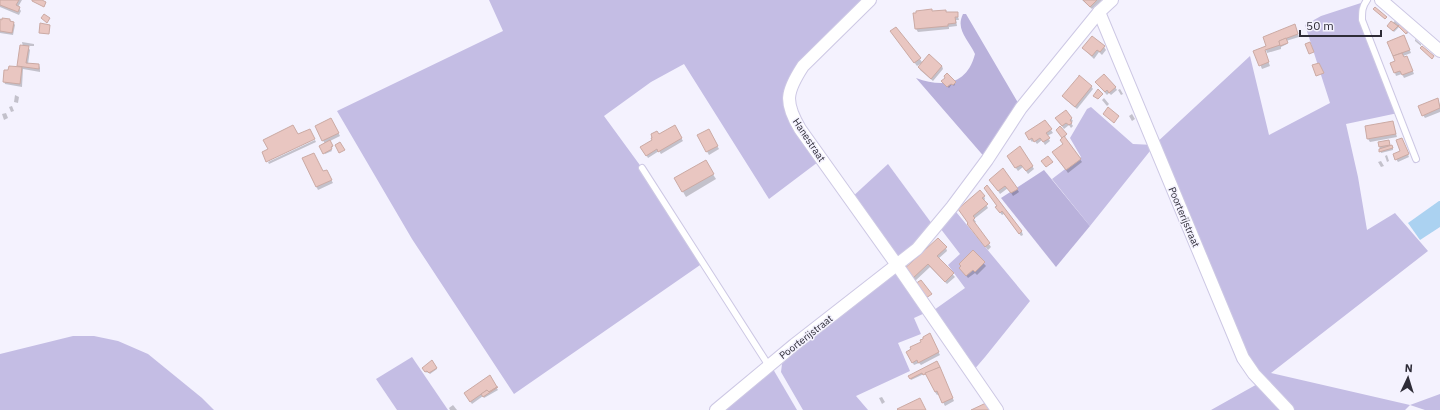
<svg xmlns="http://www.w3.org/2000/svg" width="1440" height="410" font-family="'IBM Plex Sans',sans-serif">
  <rect width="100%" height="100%" fill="#f4f2fe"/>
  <!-- green -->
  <g fill="#c4bde4">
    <path d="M489,0H870L803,66L790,106L822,159L769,199L684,64L651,82L604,116L642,168L703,263L514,394L412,239L337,111L503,31Z"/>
    <path d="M1367,1L1361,11L1398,113L1346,124L1358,177L1367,230L1395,213L1428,251L1271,373L1410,405L1440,394V410H1425L1410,405L1405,410H1211L1261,382L1254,374L1154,146L1090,226L1052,179L1081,157L1070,138L1087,109L1091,107L1133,144L1154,145L1250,56L1269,135L1330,103L1305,25L1321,16Z"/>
    <path d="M888,164L935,228L897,265L850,199Z"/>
    <path d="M952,207L1030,301L985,357L973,371L934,310L965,288L948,265L960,254L937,224Z"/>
    <path d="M895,274L899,276L925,313L914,318L921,334L898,343L910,371L856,396L868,410H803L781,372L782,364L787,357L889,275Z"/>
    <path d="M73,336H94L118,341L148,354L202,398L214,410H0V354Z"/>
    <path d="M412,357L448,410H397L376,379Z"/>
    <path d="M773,369L797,410H723Z"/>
  </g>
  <!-- forest -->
  <g fill="#b9b1db">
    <path d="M963,14H966L1021,108L987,160L916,78C943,88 967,85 975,54C969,40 955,30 963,14Z"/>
    <path d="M1044,170L1090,226L1056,267L1001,198Z"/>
  </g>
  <!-- water -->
  <path fill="#abd2f1" d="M1439,201H1440V227L1420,240L1408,223Z"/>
  <!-- shadow -->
  <g fill="#0003">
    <path d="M0,0H22L18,7L21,11L19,15L0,7Z"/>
    <path d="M1082,0H1102L1092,9Z"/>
    <path d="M946,11L947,13H957L959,20H956L957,26L949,27V29L918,32L916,29L915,14Z"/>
    <path d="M0,20H10L11,22H13L15,25L13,35L0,33Z"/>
    <path d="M1395,21L1408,32V33L1407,34L1399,27L1394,32L1388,26Z"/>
    <path d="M896,28L922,62L942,66L943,69L933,81L920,70L919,67L922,63L917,66L893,34Z"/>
    <path d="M1296,29L1299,37L1286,41L1287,44L1281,47V49L1267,53L1266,50H1264L1270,66L1262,69L1255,52L1268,47Z"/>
    <path d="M1404,36L1411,53L1403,56L1404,58L1408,60L1414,74L1404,78L1402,74L1396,76L1395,73L1396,61L1389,42Z"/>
    <path d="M1415,39L1421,44V46L1415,41Z"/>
    <path d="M22,42L34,44V46H27L30,50L28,64L39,65L40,68V72L23,69L22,87L5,84L4,81L18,68L21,46L23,47Z"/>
    <path d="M1104,47L1106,50L1102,55L1099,52L1094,59L1083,48Z"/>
    <path d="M946,78L955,83V84L954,86L952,84L949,88L943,82Z"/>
    <path d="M1098,85L1115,87L1117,90L1111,95L1109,93L1107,95Z"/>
    <path d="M1091,86L1093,89L1077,109L1065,99L1063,96Z"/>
    <path d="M1120,89L1123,94L1121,95L1118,90Z"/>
    <path d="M15,95L19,97L18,103L14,102Z"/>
    <path d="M1104,98L1109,104L1107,106L1102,100Z"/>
    <path d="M1438,100L1440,105V112L1425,118L1423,115Z"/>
    <path d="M12,106L14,111L11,112L9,107Z"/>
    <path d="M1066,111L1073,121L1071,123L1073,126L1071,128L1069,125L1064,129L1058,121Z"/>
    <path d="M6,113L8,118L4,120L2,114Z"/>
    <path d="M1132,114L1135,119L1132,121L1129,116Z"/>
    <path d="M331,119L340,136L330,141L333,147L330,148L332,151L325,154L321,146L325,144L316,127Z"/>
    <path d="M1045,121L1053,133L1047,136L1050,141L1045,145L1042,140L1037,144L1034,140L1032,142L1026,134Z"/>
    <path d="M1393,123L1397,137L1370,142L1368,139Z"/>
    <path d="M674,126L683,141L661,154L659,151L648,158L642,147Z"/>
    <path d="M1060,128L1066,136L1064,138L1082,162L1068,173L1055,155L1064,145Z"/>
    <path d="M708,130L719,149L709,155L698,136Z"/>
    <path d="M315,140L316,142L269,164L268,162Z"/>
    <path d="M1389,141L1390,146L1393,147V150L1381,153L1379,143Z"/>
    <path d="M1403,142L1409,157L1398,162L1396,159L1402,151Z"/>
    <path d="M1020,147L1028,159L1034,169L1028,174L1023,167L1018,171L1010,160Z"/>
    <path d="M1387,155L1389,161L1387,162L1385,156Z"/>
    <path d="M303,159L323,173L326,171L333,183L318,190Z"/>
    <path d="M1381,161L1384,166L1381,167L1378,162Z"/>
    <path d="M705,162L716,179L686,197L675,178Z"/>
    <path d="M991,180L1017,189L1019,192L1013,196L1008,188L1000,194Z"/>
    <path d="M987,187L1022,232L1023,235L1021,236L1004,214L1002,215L998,210V206Z"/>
    <path d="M984,196L985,199L984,201L988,208L974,219L976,222L974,223L991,247L988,250L970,227L969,223L961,212Z"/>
    <path d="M946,248L947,251L938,259L955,277L947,284L930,267L914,282L906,274Z"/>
    <path d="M973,252L986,266L977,275L975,273L968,278L960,268Z"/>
    <path d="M929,335L940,355L921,365L919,363L914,365L907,352L922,342Z"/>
    <path d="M432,362L437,369L430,374L428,372L427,373L423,368Z"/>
    <path d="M937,362L954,401L945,406L939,394L937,395L935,392L927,374L925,375L924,374L911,380L910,376Z"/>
    <path d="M489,377L498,390L484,398L483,396L472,404L465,394Z"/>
    <path d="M882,397L885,402L882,404L879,398Z"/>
    <path d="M453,405L457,410H450L449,408Z"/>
  </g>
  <!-- building -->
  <g fill="#e9c6c1" stroke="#cbaaa4">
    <path d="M0,0H19L16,5L20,7L18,12L0,5Z"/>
    <path d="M32,0H42L46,2L44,7L32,1Z"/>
    <path d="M1083,0H1097L1090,7Z"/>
    <path d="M1375,7L1387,17L1385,19L1373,9Z"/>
    <path d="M932,9V11L946,10V12H958V17H955L956,23L948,24V26L915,29L913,13H916V11Z"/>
    <path d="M44,14L50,18L47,23L41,18Z"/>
    <path d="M2,18L10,19V21L14,22L12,33L0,31V19L2,20Z"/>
    <path d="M1391,21L1398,26L1400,24L1408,31L1406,34L1398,26L1393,31L1387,26Z"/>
    <path d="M40,23L50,25L49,34L39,33Z"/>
    <path d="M1295,24L1298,34L1279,41L1280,45L1265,50L1269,62L1259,66L1253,51L1266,46L1263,37Z"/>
    <path d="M896,27L921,58L914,63L890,31Z"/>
    <path d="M1404,35L1410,50L1393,56L1387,42Z"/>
    <path d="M1092,36L1105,46L1100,52L1097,50L1092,56L1082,48Z"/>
    <path d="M1286,38L1288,43L1280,46L1279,41Z"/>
    <path d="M1310,42L1314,52L1309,54L1305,44Z"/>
    <path d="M20,45L29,46L26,63L39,64V69L17,66Z"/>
    <path d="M1422,46L1434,56L1432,59L1420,48Z"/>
    <path d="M1402,53L1404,57L1407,56L1413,71L1402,75L1400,71L1394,73L1390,63L1395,61L1393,56Z"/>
    <path d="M929,54L942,66L931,79L918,67Z"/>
    <path d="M1319,63L1324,73L1316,76L1312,65Z"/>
    <path d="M9,66L22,67L20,84L3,82L4,70H8Z"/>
    <path d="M947,73L956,82L953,85L951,84L947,87L941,81L945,78L944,76Z"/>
    <path d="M1104,74L1116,87L1109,93L1107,90L1105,92L1095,82Z"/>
    <path d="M1079,75L1092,86L1075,107L1062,96L1079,76Z"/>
    <path d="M1098,89L1103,94L1098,99L1093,96Z"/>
    <path d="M1438,98L1440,108L1422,116L1418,106Z"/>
    <path d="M1108,107L1119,116L1114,123L1103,114Z"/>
    <path d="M1066,110L1072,118L1070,120L1072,123L1069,125L1066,123L1062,126L1055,118Z"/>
    <path d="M331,118L339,133L322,141L315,126Z"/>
    <path d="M1045,120L1052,129L1046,133L1050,138L1043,142L1040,138L1034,142L1032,138L1029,140L1025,133Z"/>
    <path d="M1393,121L1396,134L1367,139L1365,126Z"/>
    <path d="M293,125L298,134L310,129L315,139L266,162L262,152L268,149L263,140Z"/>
    <path d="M675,125L682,138L658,152L657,149L646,156L640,147L652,140L651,138H652L651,134L657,131L659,134Z"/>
    <path d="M1060,126L1067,134L1062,138L1056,130Z"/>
    <path d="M709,129L718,146L706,152L697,135Z"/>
    <path d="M1064,136L1081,159L1066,170L1052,152L1063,144L1060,140Z"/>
    <path d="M1402,138L1409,154L1395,160L1393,154L1400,151L1396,140Z"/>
    <path d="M330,140L333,146L331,147L332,149L323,154L319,146Z"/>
    <path d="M1389,140L1390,145L1379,147L1378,142Z"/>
    <path d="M340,142L345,150L339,153L335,145Z"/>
    <path d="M1392,145L1393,148L1379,152V149Z"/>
    <path d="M1020,146L1033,166L1026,171L1021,165L1015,168L1007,156Z"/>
    <path d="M314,153L323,171L327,170L332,180L316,187L302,158Z"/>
    <path d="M1048,156L1053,162L1046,167L1041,161Z"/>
    <path d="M706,160L714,174L682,192L674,178Z"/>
    <path d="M1003,168L1018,189L1011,193L1005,186L998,191L989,180Z"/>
    <path d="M987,185L1022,231L1019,234L1002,211L1000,213L995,207L997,206L984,188Z"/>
    <path d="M980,190L985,196L982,198L988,204L973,216L975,218L973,220L990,243L985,247L967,224L968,223L958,209Z"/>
    <path d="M938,238L947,247L937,256L954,273L945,282L928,264L912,279L903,270Z"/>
    <path d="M973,250L985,262L975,272L973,270L966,276L959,268L961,266L959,264Z"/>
    <path d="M921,280L932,294L926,298L915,284Z"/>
    <path d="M930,333L939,352L918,363L917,360L912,363L906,352L911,349L910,347L921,342L920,340L923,339V337Z"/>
    <path d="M432,360L437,368L429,373L427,371L425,372L422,368Z"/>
    <path d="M937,361L940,367L923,375L922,373L910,379L908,376Z"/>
    <path d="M940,367L953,398L942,403L937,391L935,392L925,373Z"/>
    <path d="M490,375L497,387L489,392L487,390L470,402L464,393Z"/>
    <path d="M497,387H498L483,397L481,394L487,390L489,392Z"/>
    <path d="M920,398L926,410H898L897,409Z"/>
    <path d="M986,403L990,410H971Z"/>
  </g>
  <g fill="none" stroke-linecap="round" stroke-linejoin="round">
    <defs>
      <g id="service">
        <path d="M1367,0C1362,7 1362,11 1362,20L1416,159"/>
        <path d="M642,168L769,366"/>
      </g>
      <g id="minor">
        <path d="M870,0L803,66C786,92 784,102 800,129L897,265L997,410"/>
        <path d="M1381,0L1440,51"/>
        <path d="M1099,12L1243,358L1254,374L1288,410"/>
        <path d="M716,410L794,345L917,249L952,207L987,160L1021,108L1099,12L1112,0"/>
      </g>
    </defs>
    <!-- service casing -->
    <use href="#service" stroke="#cdc8e4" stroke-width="8"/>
    <!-- minor casing -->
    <use href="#minor" stroke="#cdc8e4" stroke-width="14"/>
    <!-- service -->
    <use href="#service" stroke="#fff" stroke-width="6"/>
    <!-- minor -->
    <use href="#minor" stroke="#fff" stroke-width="12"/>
  </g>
  <g text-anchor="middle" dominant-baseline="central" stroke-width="3" stroke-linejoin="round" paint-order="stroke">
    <!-- street labels -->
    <g font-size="10" fill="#2e2c37" stroke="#f4f2fe">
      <text transform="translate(809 140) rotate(56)">Hanestraat</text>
      <text transform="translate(1184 217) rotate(67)">Poorterijstraat</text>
      <text transform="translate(806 337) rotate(-38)">Poorterijstraat</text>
    </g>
  </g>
  <!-- north arrow -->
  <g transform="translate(1408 378) rotate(4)" stroke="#f4f2fe" stroke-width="3" paint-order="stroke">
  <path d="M0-3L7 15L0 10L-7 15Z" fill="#2e2c37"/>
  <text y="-6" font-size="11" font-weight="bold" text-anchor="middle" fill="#2e2c37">N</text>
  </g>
  <!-- scale -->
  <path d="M1300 30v6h81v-6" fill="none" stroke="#2e2c37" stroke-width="2"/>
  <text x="1306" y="30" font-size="12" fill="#2e2c37" stroke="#f4f2fe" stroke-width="3" paint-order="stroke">50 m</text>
</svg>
